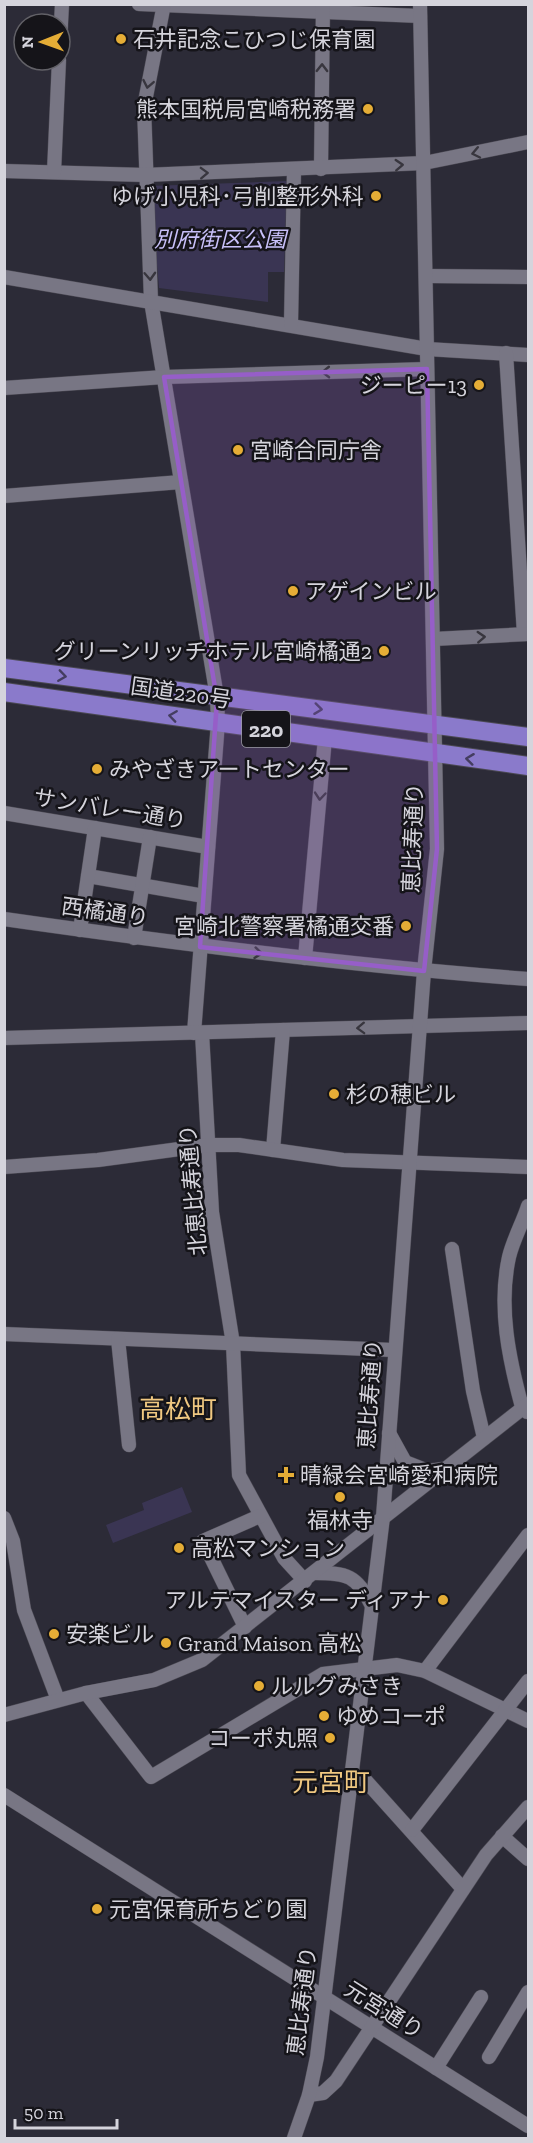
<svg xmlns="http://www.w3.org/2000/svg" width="533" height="2143" font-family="'Zilla Slab','Noto Sans JP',serif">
  <rect width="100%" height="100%" fill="#2c2b37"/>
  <!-- green -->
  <g fill="#3a3553">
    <path d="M287,181L284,272H268V302L159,288L150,186Z"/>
    <path d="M182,1487L192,1512L113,1543L106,1525L144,1510L142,1503Z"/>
  </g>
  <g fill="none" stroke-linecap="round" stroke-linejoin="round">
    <defs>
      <g id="minor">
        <path d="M139,4L420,16"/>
        <path d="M164,4L144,107L151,301L217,697L218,722L194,1033"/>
        <path d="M60,43L62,4"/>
        <path d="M321,169L323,4"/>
        <path d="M4,171L145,175L424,163L528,142"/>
        <path d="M54,172L59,60"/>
        <path d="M426,276L528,277"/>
        <path d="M4,277L427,349L528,355"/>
        <path d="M291,324L294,170"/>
        <path d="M506,353L524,634"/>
        <path d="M4,388L164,377L427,369"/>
        <path d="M4,496L181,482"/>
        <path d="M434,639L528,634"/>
        <path d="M4,813L208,847"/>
        <path d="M88,876L204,896"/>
        <path d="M4,919C179,944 353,966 528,979"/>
        <path d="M80,930L95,828"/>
        <path d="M134,938L150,837"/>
        <path d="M305,958L325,738"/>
        <path d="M202,1033L212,1212L233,1344L239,1475L284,1558L305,1581"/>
        <path d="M4,1038L528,1023"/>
        <path d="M273,1150L283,1030"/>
        <path d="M4,1167L98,1160L209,1145H239L343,1160L528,1167"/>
        <path d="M452,1249L473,1391L484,1438"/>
        <path d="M4,1334L393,1350"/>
        <path d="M118,1339L129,1445"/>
        <path d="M527,1412L522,1407C509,1359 498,1307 509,1257C513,1240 523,1222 528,1206"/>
        <path d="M389,1433L405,1462L428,1471L443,1469"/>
        <path d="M4,1518L13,1541L24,1610L58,1700"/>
        <path d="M314,1573C347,1573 357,1575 372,1606"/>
        <path d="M245,1627L203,1541L260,1516"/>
        <path d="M425,1671L528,1535"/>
        <path d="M86,1693L151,1777L323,1674L397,1665L425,1671L528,1721"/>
        <path d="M4,1715L86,1693L154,1680L202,1660L528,1404"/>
        <path d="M352,1774L366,1781L463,1889"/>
        <path d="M4,1795L528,2126"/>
        <path d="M412,1830L528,1681"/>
        <path d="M502,1836L528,1859"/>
        <path d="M489,2057L528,1992"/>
        <path d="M436,2068L481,1997"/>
        <path d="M309,2095L323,2093L336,2081L486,1855L528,1807"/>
        <path d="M294,2138L309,2095L317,2057L383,1517L424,971L437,849L420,4"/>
      </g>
      <g id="highway">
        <path d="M4,668L528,737"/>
        <path d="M4,692L528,766"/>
      </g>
    </defs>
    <!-- minor casing -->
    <use href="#minor" stroke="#4b4953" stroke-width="15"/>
    <!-- highway casing -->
    <use href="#highway" stroke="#4b4953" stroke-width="20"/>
    <!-- minor -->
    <use href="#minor" stroke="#787684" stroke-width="14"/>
    <!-- highway -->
    <use href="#highway" stroke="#8a7acb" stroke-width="18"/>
  </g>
  <!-- one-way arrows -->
  <defs><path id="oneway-chevron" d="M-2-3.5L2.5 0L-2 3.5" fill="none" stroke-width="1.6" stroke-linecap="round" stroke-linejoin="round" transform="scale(1.5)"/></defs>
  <g stroke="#38363e">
    <use href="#oneway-chevron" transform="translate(322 68) rotate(-89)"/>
    <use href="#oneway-chevron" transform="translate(148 84) rotate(101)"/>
    <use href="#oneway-chevron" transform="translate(476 153) rotate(168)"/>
    <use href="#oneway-chevron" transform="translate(399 165) rotate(-3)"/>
    <use href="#oneway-chevron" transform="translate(204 173) rotate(-2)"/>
    <use href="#oneway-chevron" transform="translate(150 276) rotate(87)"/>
    <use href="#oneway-chevron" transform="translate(326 372) rotate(179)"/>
    <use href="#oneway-chevron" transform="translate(481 637) rotate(-3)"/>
    <use href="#oneway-chevron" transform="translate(320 796) rotate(95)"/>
    <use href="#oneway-chevron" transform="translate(258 953) rotate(6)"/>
    <use href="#oneway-chevron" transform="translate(361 1028) rotate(178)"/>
  </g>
  <g stroke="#443d60">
    <use href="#oneway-chevron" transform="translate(62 676) rotate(8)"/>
    <use href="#oneway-chevron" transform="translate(318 709) rotate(7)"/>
    <use href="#oneway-chevron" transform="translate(173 716) rotate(-172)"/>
    <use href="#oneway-chevron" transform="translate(470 759) rotate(-173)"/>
  </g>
  <!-- marked area -->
  <path fill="#965ec8" fill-opacity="0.2" stroke="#965ec8" stroke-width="4.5" stroke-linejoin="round" d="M427,369L437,849L424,971L200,947L217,700L164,377Z"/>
  <!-- markers -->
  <g fill="#e5ad36" stroke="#151419" stroke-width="2">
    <circle cx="121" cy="39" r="6"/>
    <circle cx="368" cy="109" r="6"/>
    <circle cx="376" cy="196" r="6"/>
    <circle cx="479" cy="385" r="6"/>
    <circle cx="238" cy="450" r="6"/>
    <circle cx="293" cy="591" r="6"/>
    <circle cx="384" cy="651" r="6"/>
    <circle cx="97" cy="769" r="6"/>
    <circle cx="406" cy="926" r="6"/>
    <circle cx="334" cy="1094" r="6"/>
    <path d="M283 1466h6v6h6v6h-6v6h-6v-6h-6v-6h6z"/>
    <circle cx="340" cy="1497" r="6"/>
    <circle cx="179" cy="1548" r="6"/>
    <circle cx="443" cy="1600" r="6"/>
    <circle cx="54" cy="1634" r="6"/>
    <circle cx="166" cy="1643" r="6"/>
    <circle cx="259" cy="1686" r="6"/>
    <circle cx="324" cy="1716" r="6"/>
    <circle cx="330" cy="1738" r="6"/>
    <circle cx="97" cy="1909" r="6"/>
  </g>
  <g text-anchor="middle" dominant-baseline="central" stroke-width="5" stroke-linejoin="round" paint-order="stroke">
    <!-- shield labels -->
    <rect fill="#151419" stroke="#9b9aa2" stroke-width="1.5" x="242" y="711" width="48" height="36" rx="4.5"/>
    <g font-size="21" font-weight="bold" fill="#d5d4dc">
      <text x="266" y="729">220</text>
    </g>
    <!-- poi labels -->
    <g font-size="22" fill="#d5d4dc" stroke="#151419" text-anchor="start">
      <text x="133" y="39">石井記念こひつじ保育園</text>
      <text x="356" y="109" text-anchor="end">熊本国税局宮崎税務署</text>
      <text x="364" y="196" text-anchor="end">ゆげ小児科･弓削整形外科</text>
      <text x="467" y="385" text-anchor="end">ジーピー13</text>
      <text x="250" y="450">宮崎合同庁舎</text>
      <text x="305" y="591">アゲインビル</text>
      <text x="372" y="651" text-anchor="end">グリーンリッチホテル宮崎橘通2</text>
      <text x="109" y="769">みやざきアートセンター</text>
      <text x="394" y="926" text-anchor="end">宮崎北警察署橘通交番</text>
      <text x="346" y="1094">杉の穂ビル</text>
      <text x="300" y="1475">晴緑会宮崎愛和病院</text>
      <text x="340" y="1520" text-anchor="middle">福林寺</text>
      <text x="191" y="1548">高松マンション</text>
      <text x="431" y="1600" text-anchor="end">アルテマイスター ディアナ</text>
      <text x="66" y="1634">安楽ビル</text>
      <text x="178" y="1643">Grand Maison 高松</text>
      <text x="271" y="1686">ルルグみさき</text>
      <text x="336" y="1716">ゆめコーポ</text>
      <text x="318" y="1738" text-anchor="end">コーポ丸照</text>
      <text x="109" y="1909">元宮保育所ちどり園</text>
    </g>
    <!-- park labels -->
    <g font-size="22" font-style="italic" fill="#c8c0f9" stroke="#151419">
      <text x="220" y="239">別府街区公園</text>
    </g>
    <!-- street labels -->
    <g font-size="22" fill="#d5d4dc" stroke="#151419">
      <text transform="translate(181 693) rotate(8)">国道220号</text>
      <text transform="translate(110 809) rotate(9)">サンバレー通り</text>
      <text transform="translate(413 838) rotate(-88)">恵比寿通り</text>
      <text transform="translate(105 912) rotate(8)">西橘通り</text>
      <text transform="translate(193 1190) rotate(-95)">北恵比寿通り</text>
      <text transform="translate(370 1394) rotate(-86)">恵比寿通り</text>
      <text transform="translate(302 2001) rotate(-83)">恵比寿通り</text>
      <text transform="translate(384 2010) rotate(32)">元宮通り</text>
    </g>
    <!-- quarter labels -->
    <g font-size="26" fill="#f0c881" stroke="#151419">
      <text x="178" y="1409">高松町</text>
      <text x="331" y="1782">元宮町</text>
    </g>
  </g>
  <!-- border -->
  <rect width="533" height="2143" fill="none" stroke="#d5d4dc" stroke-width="12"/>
  <!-- north arrow -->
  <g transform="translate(42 42) rotate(269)"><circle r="28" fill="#151419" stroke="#626167" stroke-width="1.5"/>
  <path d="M0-4.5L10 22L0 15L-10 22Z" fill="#e5ad36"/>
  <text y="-9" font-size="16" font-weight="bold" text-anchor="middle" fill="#d5d4dc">N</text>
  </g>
  <!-- scale -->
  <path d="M15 2119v9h102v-9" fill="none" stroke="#d5d4dc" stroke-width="3"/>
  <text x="24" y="2119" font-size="18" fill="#d5d4dc" stroke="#151419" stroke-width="4.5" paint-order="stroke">50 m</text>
</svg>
